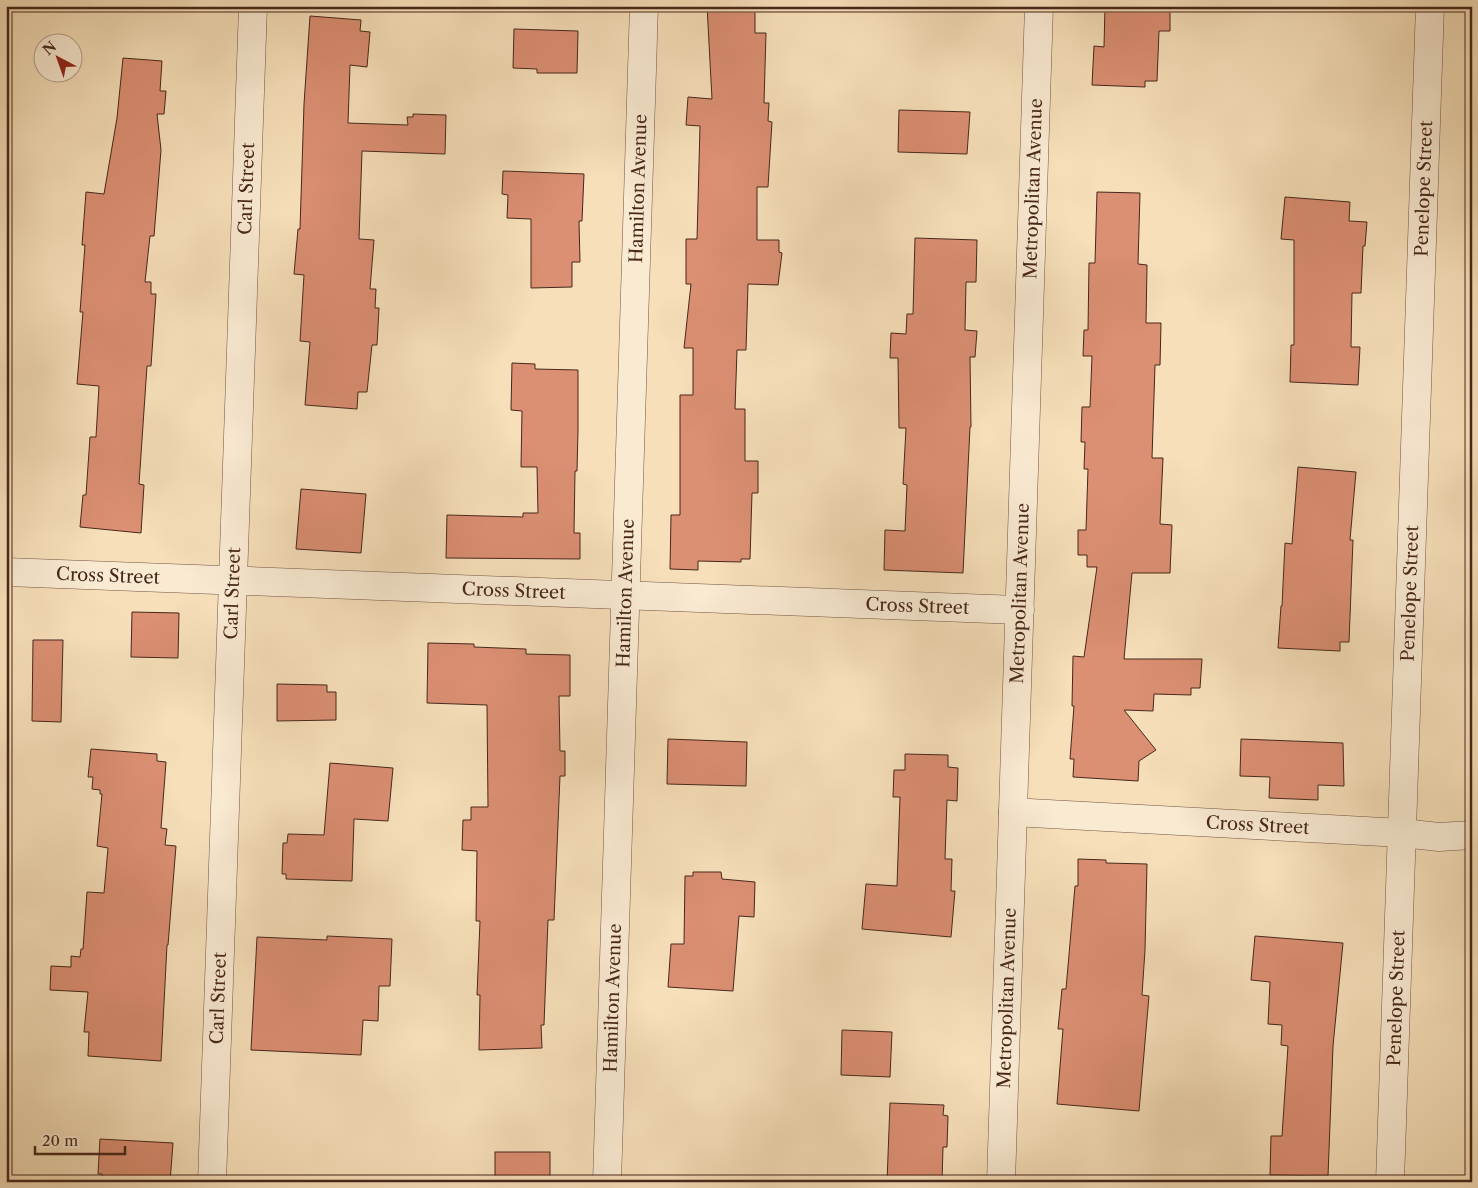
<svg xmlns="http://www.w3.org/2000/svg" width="1478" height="1188" font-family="'Libre Caslon Text',serif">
  <rect width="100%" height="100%" fill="#f6dfb9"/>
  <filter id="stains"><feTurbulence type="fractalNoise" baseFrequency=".004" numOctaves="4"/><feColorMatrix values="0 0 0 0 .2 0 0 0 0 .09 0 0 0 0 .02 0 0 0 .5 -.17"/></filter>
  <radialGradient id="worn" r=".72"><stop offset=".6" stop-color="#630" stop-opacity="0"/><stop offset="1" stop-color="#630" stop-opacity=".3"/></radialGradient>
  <!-- building -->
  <g fill="#db8f73" stroke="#48271b">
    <path d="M707,6H755V33H766L764,103H769L768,121L772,122L768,187H757V240H779V252L782,253L778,285L748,284L746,350H737L735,409H745V461H758V493H752L750,559H741V562L698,561V570L670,569L671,515H680V395H693V348H684L691,284H686V239H697L700,126L686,125L688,97L712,99Z"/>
    <path d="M1105,6H1170V31H1159L1157,81H1145V87L1092,85L1094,46L1104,47Z"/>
    <path d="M310,16L361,20L360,31L370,32L367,67L350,65L348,123L408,125L407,117H413V114L446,115L445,154L362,151L359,239L374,240L370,289H376L375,308H379L377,345H372L367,392H358L357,409L305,405L310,342L300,341L304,275L294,274L298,229H300L304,104Z"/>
    <path d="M514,29L578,31L577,73H537V69L513,68Z"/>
    <path d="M123,58L162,61L160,91H166L164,114H157L161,150L154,236H150L145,282H151V294H156L151,366H147L139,484L144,485L141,533L80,527L83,495H86L90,437H96L99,386L77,384L83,312H80L85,245H82L86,192L104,194L117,118Z"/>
    <path d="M899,110L970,112L967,154L898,152Z"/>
    <path d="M503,171L584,174L582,221H579L580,262H572V287L531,288V219L507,218L508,195L502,194Z"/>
    <path d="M1097,192L1140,193L1138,264L1147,265L1146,323H1161L1160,365H1155L1152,458H1163L1160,524L1172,525L1170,573H1132L1124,659H1202L1200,688H1191V695L1154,694L1153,711L1124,710L1156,750L1139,761L1138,781L1073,777L1074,759H1070L1074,706H1072L1073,656L1084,657L1097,567H1087V555H1078V530H1086L1088,469H1084L1085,442H1081L1082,407H1090L1092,356H1083L1084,330H1088L1089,263H1095Z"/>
    <path d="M1285,197L1350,202L1349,221L1367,222L1365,246H1363L1361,293H1352L1351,347H1360L1358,385L1290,382L1291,345H1294V240L1281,239Z"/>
    <path d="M915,238L977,240L976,282H966L965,330L977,331L975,357H970L971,427H970L963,573L884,570L885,530L905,531L907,485L903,484L906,428H899L898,358H890L891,333L906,334L907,314H913Z"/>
    <path d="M512,363L535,364V369L578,370V431L577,471H575L574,533H580V559L446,558L447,515L523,517V513H538L537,467H521L522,411L511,410Z"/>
    <path d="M1298,467L1356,472L1350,540H1353L1349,642H1340V651L1278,648L1281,606H1282L1285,543L1292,544Z"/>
    <path d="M301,489L366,494L361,553L296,549Z"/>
    <path d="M132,612L179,613L178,658L131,657Z"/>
    <path d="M33,640H63L61,722L32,721Z"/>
    <path d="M428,643L474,644V647L526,649V654L570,655V696H559L560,751H565V776H560L554,920H548L544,1025H541L542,1048L479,1050L480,995H477L480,921H476L477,851L462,850L463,820H471V807H488L487,705L427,703Z"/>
    <path d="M277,684L327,685V692H336V720L277,721Z"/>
    <path d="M668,739L747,742L746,786L667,784Z"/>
    <path d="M1241,739L1343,743L1344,786L1318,785V800L1269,798L1270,777L1240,776Z"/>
    <path d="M91,749L157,754V761L166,762L161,828L167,829L165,845L176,846L168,945H167L161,1061L88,1056L89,1032H84L88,992L50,990L51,966L71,967V956L80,957L81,949H83L87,892L104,893L108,848L97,846L102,794H100V790L92,789L93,777H88Z"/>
    <path d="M905,754L948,755V767L958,768L957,801L947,800L945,859H952L951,891H955L951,937L862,929L866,884L897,886L900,797H893L894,770H905Z"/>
    <path d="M330,763L393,768L388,821L354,819L352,881L286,879V874H282L283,843H287L288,834L324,835Z"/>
    <path d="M1078,859L1106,860V863L1147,864L1145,950L1142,995L1149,996L1139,1111L1057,1104L1063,1029H1058L1062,989H1066L1075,886H1078Z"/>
    <path d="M693,872H721L722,879L755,882L754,917L739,916L733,991L668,987L671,944H684L685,876H693Z"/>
    <path d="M327,936L392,939L390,986H379L378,1021L363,1020L361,1055L251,1050L257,937L327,940Z"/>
    <path d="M1255,936L1343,943L1333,1046L1328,1176L1270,1175L1271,1136H1282L1288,1046L1281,1045L1282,1025L1268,1024L1270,982L1251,980Z"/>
    <path d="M842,1030L892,1032L890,1077L841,1075Z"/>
    <path d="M890,1103L944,1105L943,1115L948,1116L947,1147H943L942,1182H887Z"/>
    <path d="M100,1139L173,1143L170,1182L102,1178V1174H98Z"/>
    <rect x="495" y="1152" width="55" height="30"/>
  </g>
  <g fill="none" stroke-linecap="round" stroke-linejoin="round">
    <defs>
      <g id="minor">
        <path id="s1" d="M6,572L1020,610"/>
        <path id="s2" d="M1013,812L1402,833L1439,837L1472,835"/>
        <path id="s3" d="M212,1182L253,6"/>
        <path id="s4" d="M607,1182L644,6"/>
        <path id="s5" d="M1001,1182L1039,6"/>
        <path id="s6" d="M1390,1182L1430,6"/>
      </g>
    </defs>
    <!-- minor casing -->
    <use href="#minor" stroke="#745542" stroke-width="29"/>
    <!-- minor -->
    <use href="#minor" stroke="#f9ead2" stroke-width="28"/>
  </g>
  <g text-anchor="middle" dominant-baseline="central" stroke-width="4" stroke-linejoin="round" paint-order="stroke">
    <!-- street labels -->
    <g font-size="18" fill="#48271b" stroke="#f9ead2">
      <text stroke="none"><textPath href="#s3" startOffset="994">Carl Street</textPath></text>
      <text stroke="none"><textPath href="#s4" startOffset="994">Hamilton Avenue</textPath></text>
      <text stroke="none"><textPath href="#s5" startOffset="994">Metropolitan Avenue</textPath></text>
      <text stroke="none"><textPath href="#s6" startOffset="994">Penelope Street</textPath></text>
      <text stroke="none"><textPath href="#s1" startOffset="102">Cross Street</textPath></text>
      <text stroke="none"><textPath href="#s1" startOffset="508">Cross Street</textPath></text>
      <text stroke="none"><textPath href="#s3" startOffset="589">Carl Street</textPath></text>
      <text stroke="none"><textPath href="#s4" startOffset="589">Hamilton Avenue</textPath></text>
      <text stroke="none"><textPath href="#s5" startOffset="589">Metropolitan Avenue</textPath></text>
      <text stroke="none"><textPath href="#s6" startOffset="589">Penelope Street</textPath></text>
      <text stroke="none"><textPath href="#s1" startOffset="912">Cross Street</textPath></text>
      <text stroke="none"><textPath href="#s2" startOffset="245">Cross Street</textPath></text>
      <text stroke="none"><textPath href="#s3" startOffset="184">Carl Street</textPath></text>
      <text stroke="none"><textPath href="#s4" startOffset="184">Hamilton Avenue</textPath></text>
      <text stroke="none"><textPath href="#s5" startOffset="184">Metropolitan Avenue</textPath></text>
      <text stroke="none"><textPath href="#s6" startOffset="184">Penelope Street</textPath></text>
    </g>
  </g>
  <!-- margin -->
  <rect width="1478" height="1188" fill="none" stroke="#f6dfb9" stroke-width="25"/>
  <rect x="8" y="8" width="1463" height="1173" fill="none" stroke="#48271b" stroke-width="2.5"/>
  <rect x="12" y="12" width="1453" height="1163" fill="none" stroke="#48271b"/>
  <!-- north arrow -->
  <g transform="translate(58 58) rotate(319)"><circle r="24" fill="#f9ead2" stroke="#b29c89"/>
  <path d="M0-4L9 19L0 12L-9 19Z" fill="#8f2418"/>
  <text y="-8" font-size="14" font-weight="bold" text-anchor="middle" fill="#48271b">N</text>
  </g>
  <!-- scale -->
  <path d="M35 1146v8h90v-8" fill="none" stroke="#48271b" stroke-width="2.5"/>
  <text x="42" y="1146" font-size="15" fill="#48271b" stroke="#f9ead2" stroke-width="4" paint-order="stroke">20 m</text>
  <rect width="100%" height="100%" filter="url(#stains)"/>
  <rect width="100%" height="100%" fill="url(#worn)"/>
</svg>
